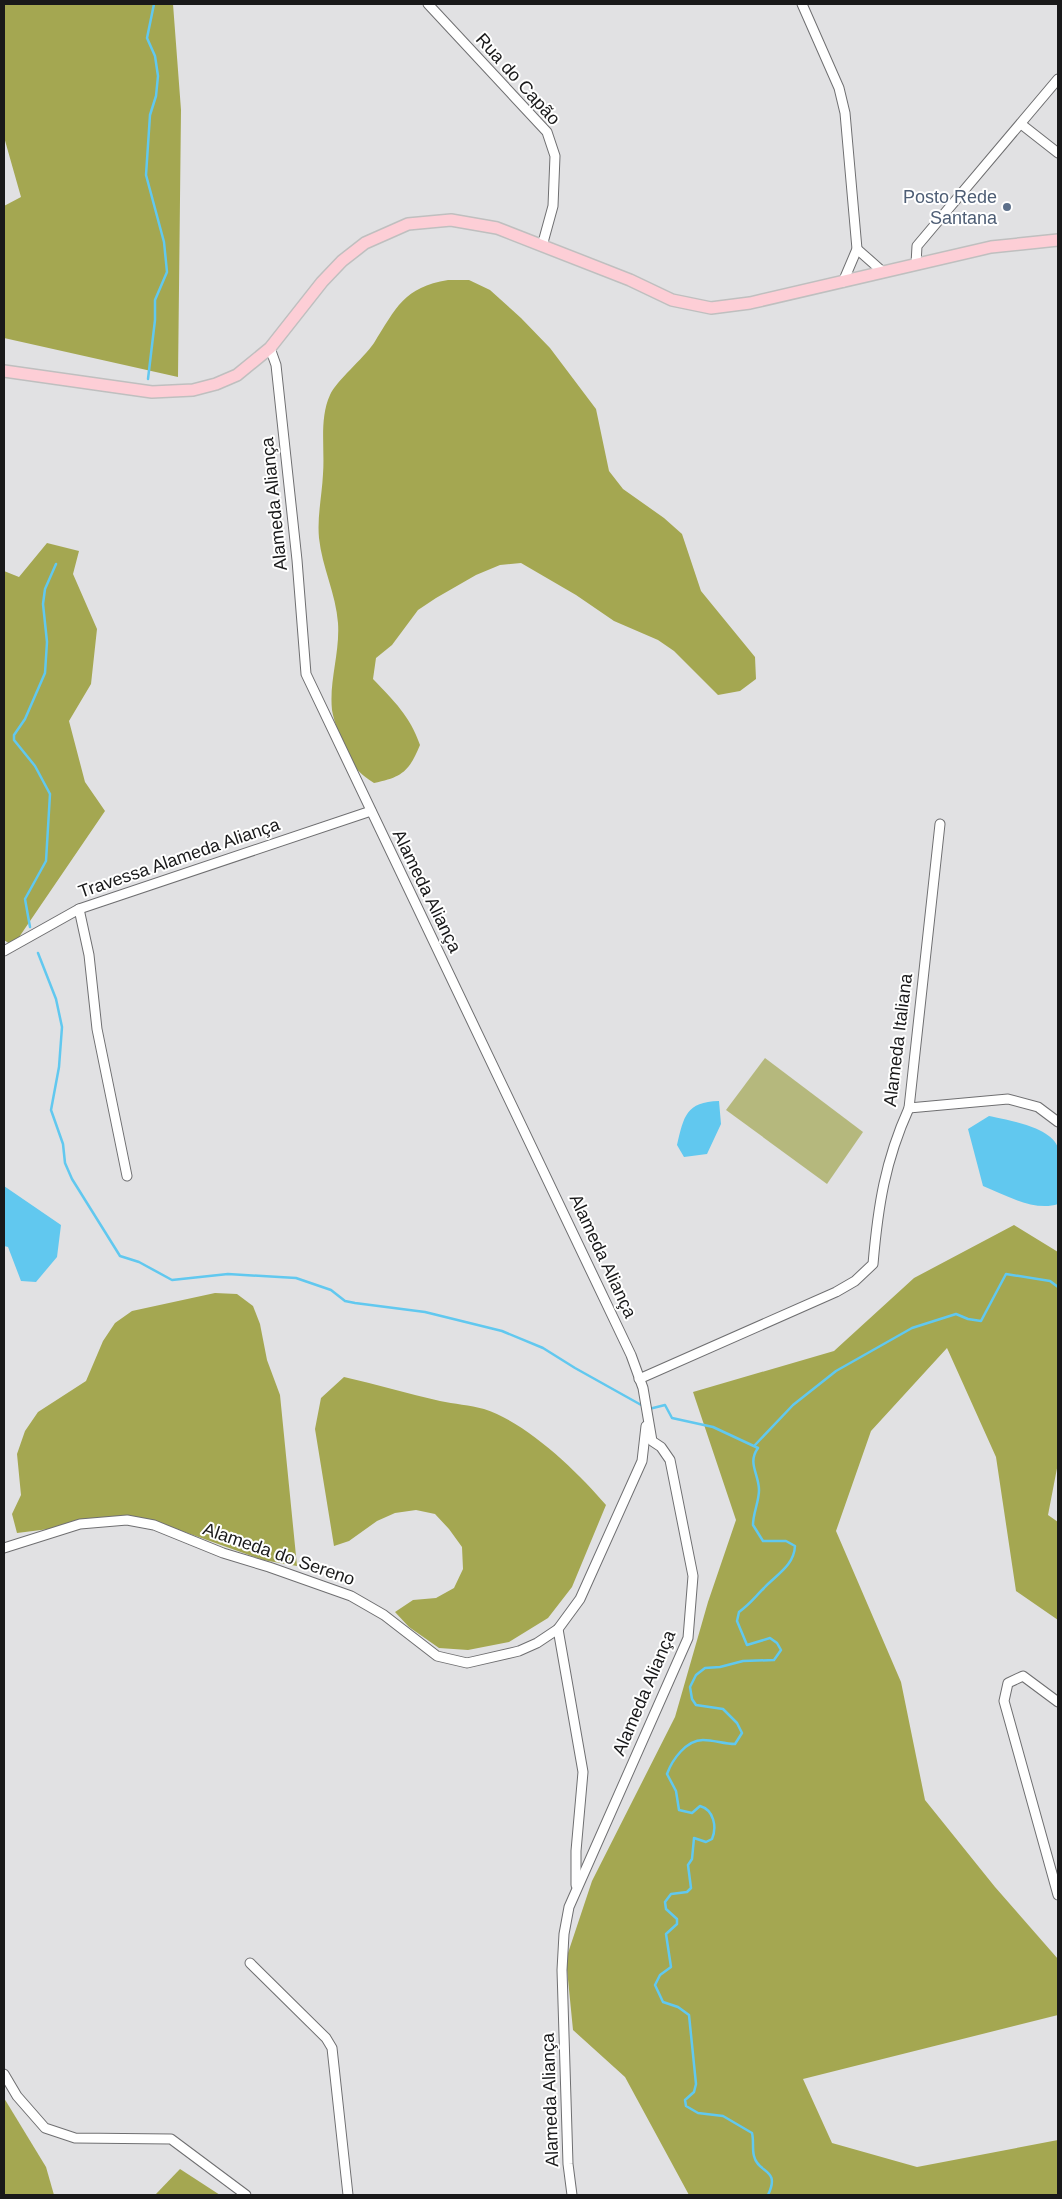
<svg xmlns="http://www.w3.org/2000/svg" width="1062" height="2199" font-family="Arial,sans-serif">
  <rect width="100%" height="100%" fill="#e1e1e3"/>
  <!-- green -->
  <path fill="#b5b87d" d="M765,1058L863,1132L827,1184L726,1110Z"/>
  <!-- forest -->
  <g fill="#a4a751">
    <path d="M4,4H173L181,110L178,377L4,338V206L21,197L4,137Z"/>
    <path d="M448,280H469L490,290L521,318L550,348L596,409L609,471L623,489L664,518L682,534L701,591L755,657L756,679L740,691L718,695L674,651L658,640L614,621L576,595L521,563L500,565L476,575L436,598L418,610L392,645L376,658L373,679C394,701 410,716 420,745C409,771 403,777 374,783C354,770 354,766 345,745C339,734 334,722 332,710C329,681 340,653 338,623C336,594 322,567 319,538C317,517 322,495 323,474C325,449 319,419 330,395C337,380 363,359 374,343C396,308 404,287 448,280Z"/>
    <path d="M47,543L79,551L73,574L97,629L91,684L69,721L85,782L105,811L13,946L4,940V571L19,577Z"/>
    <path d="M1014,1225L1058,1252V1463L1048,1515L1058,1522V1620L1016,1591L996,1457L947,1348L871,1431L836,1531L901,1682L925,1800L995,1887L1058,1959V2015L803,2079L832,2143L917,2167L1058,2140V2195H689L625,2077L573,2030L566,1959L592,1881L675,1717L708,1602L736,1520L693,1392L834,1351L914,1278Z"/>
    <path d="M215,1293L237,1294L253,1306L260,1324L267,1360L280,1395L297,1566L263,1560L151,1520L103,1517L49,1529L17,1533L12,1514L21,1495L17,1454L25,1431L38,1412L86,1381L103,1341L115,1323L132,1311Z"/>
    <path d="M344,1377C376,1384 408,1394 440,1401C454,1404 470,1405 484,1409C527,1423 577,1471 606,1505L572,1587L548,1618L509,1642L468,1650L439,1648L409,1627L395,1612L413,1600L436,1598L454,1588L463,1569L462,1547L449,1529L435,1514L416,1510L395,1513L377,1521L349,1541L334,1546L315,1429L321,1398Z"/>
    <path d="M4,2098L46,2167L54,2195H4Z"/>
    <path d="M180,2169L220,2195H155Z"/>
  </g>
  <!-- water -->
  <g fill="#61c8ef">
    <path d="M719,1101L721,1124L707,1154L684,1157L677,1145C684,1116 686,1102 719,1101Z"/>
    <path d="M989,1116C1008,1120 1052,1127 1058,1148C1061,1159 1058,1191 1058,1204C1035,1212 1005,1195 983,1186L968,1129Z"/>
    <path d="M4,1186L61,1225L57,1257L36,1282L21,1281L8,1247L4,1246Z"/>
  </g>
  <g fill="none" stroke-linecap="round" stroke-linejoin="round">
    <!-- stream -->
    <g stroke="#61c8ef" stroke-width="2.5">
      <path d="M148,379L155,320V300L167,272L164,242L146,175L150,115L156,96L158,76L155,56L147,38L154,4"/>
      <path d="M30,927L25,899L46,861L50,794L35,766L14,740V735L25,719L45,673L47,642L43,604L45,589L56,564"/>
      <path d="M38,953L56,999L62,1027L59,1067L51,1110L63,1144L65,1163L72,1179L120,1256L139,1262L172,1280L228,1274L296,1278L331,1290L345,1301L355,1303L425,1312L502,1331L543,1348L575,1368L643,1406"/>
      <path d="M649,1409L665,1405L672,1418L713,1427L758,1448C747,1463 759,1474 759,1490C759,1502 753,1513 753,1525L763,1541H786L795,1546C794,1566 776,1575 764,1588C754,1598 751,1603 739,1612L737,1621L747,1645L770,1638L777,1643L781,1650L774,1660L743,1661L720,1667L705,1668L696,1675L690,1687L692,1699L696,1705L723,1709L737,1723L742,1733L735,1744C724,1744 714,1740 703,1740C686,1740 672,1760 667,1774L676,1791L679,1810L692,1813L700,1806C714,1810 717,1827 712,1839L706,1842L694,1838L692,1859L688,1865L691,1888L687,1892L671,1894L665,1902L666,1909L677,1919V1924L666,1934L671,1967L660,1975L655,1985L663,2002L678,2007L689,2015L696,2084L694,2092L685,2100L686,2106L698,2113L723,2116L752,2133C754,2141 752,2149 754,2156C758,2174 781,2168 768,2195"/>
      <path d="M755,1445L793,1405L836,1371L912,1328L956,1314L968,1319L981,1321L1006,1274L1050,1281L1058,1287"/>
    </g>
    <defs>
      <g id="minor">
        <path d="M428,4L547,132L555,156L553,206L542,246"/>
        <path d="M802,4L839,88L845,113L857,249L843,282"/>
        <path d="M1021,124L1058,153"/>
        <path d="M857,249L883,272"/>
        <path d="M916,264L917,246L1058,79"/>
        <path d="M270,348L276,365L297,560L306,674L631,1355L643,1388L652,1441L661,1447L670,1460L693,1576L688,1638L569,1907L564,1934L562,1970L568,2164L572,2195"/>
        <path d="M79,909L89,955L97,1029L127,1176"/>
        <path d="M4,951L79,909L371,811"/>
        <path d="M909,1108L1008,1099L1038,1107L1058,1122"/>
        <path d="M639,1379L836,1292L855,1281L873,1264C878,1206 885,1161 909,1108L940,824"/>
        <path d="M4,1548L80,1524L127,1520L154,1525L223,1553L269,1567L351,1596L384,1615L437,1656L467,1663L519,1651L537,1643L558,1629L580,1599L642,1461L646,1426"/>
        <path d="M558,1629L583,1772L576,1851V1885"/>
        <path d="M1058,1702L1023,1676L1008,1683L1004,1701L1058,1895"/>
        <path d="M250,1963L326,2038L332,2048L348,2195"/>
        <path d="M4,2074L17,2096L45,2128L75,2138L171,2139L246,2195"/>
      </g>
      <path id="major" d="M4,371L152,392L193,390L216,384L237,375L270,348L322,282L342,261L365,243L408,224L451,220L497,228L630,280L672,300L711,308L750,303L991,247L1058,240"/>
    </defs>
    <!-- minor casing -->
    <use href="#minor" stroke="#6f6f71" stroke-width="11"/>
    <!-- major casing -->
    <use href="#major" stroke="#bfbfbf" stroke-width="14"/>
    <!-- minor -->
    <use href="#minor" stroke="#fff" stroke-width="9"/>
    <!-- major -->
    <use href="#major" stroke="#fdced6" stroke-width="11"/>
  </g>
  <!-- markers -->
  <circle fill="#5c6f8a" stroke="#fff" stroke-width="2" cx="1007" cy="207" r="5"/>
  <g text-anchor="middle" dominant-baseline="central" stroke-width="4" stroke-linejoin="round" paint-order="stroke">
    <!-- street labels -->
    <g font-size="18" fill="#19191a" stroke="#fff">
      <text transform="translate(518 79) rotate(48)">Rua do Capão</text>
      <text transform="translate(274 504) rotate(-96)">Alameda Aliança</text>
      <text transform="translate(179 858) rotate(-19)">Travessa Alameda Aliança</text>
      <text transform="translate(427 891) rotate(64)">Alameda Aliança</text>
      <text transform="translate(898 1040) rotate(-83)">Alameda Italiana</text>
      <text transform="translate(603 1256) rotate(65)">Alameda Aliança</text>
      <text transform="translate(279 1554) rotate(19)">Alameda do Sereno</text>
      <text transform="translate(644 1693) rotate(-67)">Alameda Aliança</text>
      <text transform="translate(550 2100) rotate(-92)">Alameda Aliança</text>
    </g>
    <!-- service labels -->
    <g font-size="18" fill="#4e5e75" stroke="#fff" text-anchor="end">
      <text x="997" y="197">Posto Rede<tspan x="997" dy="21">Santana</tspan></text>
    </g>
  </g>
  <!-- border -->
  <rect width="1062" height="2199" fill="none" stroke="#19191a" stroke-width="10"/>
</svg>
